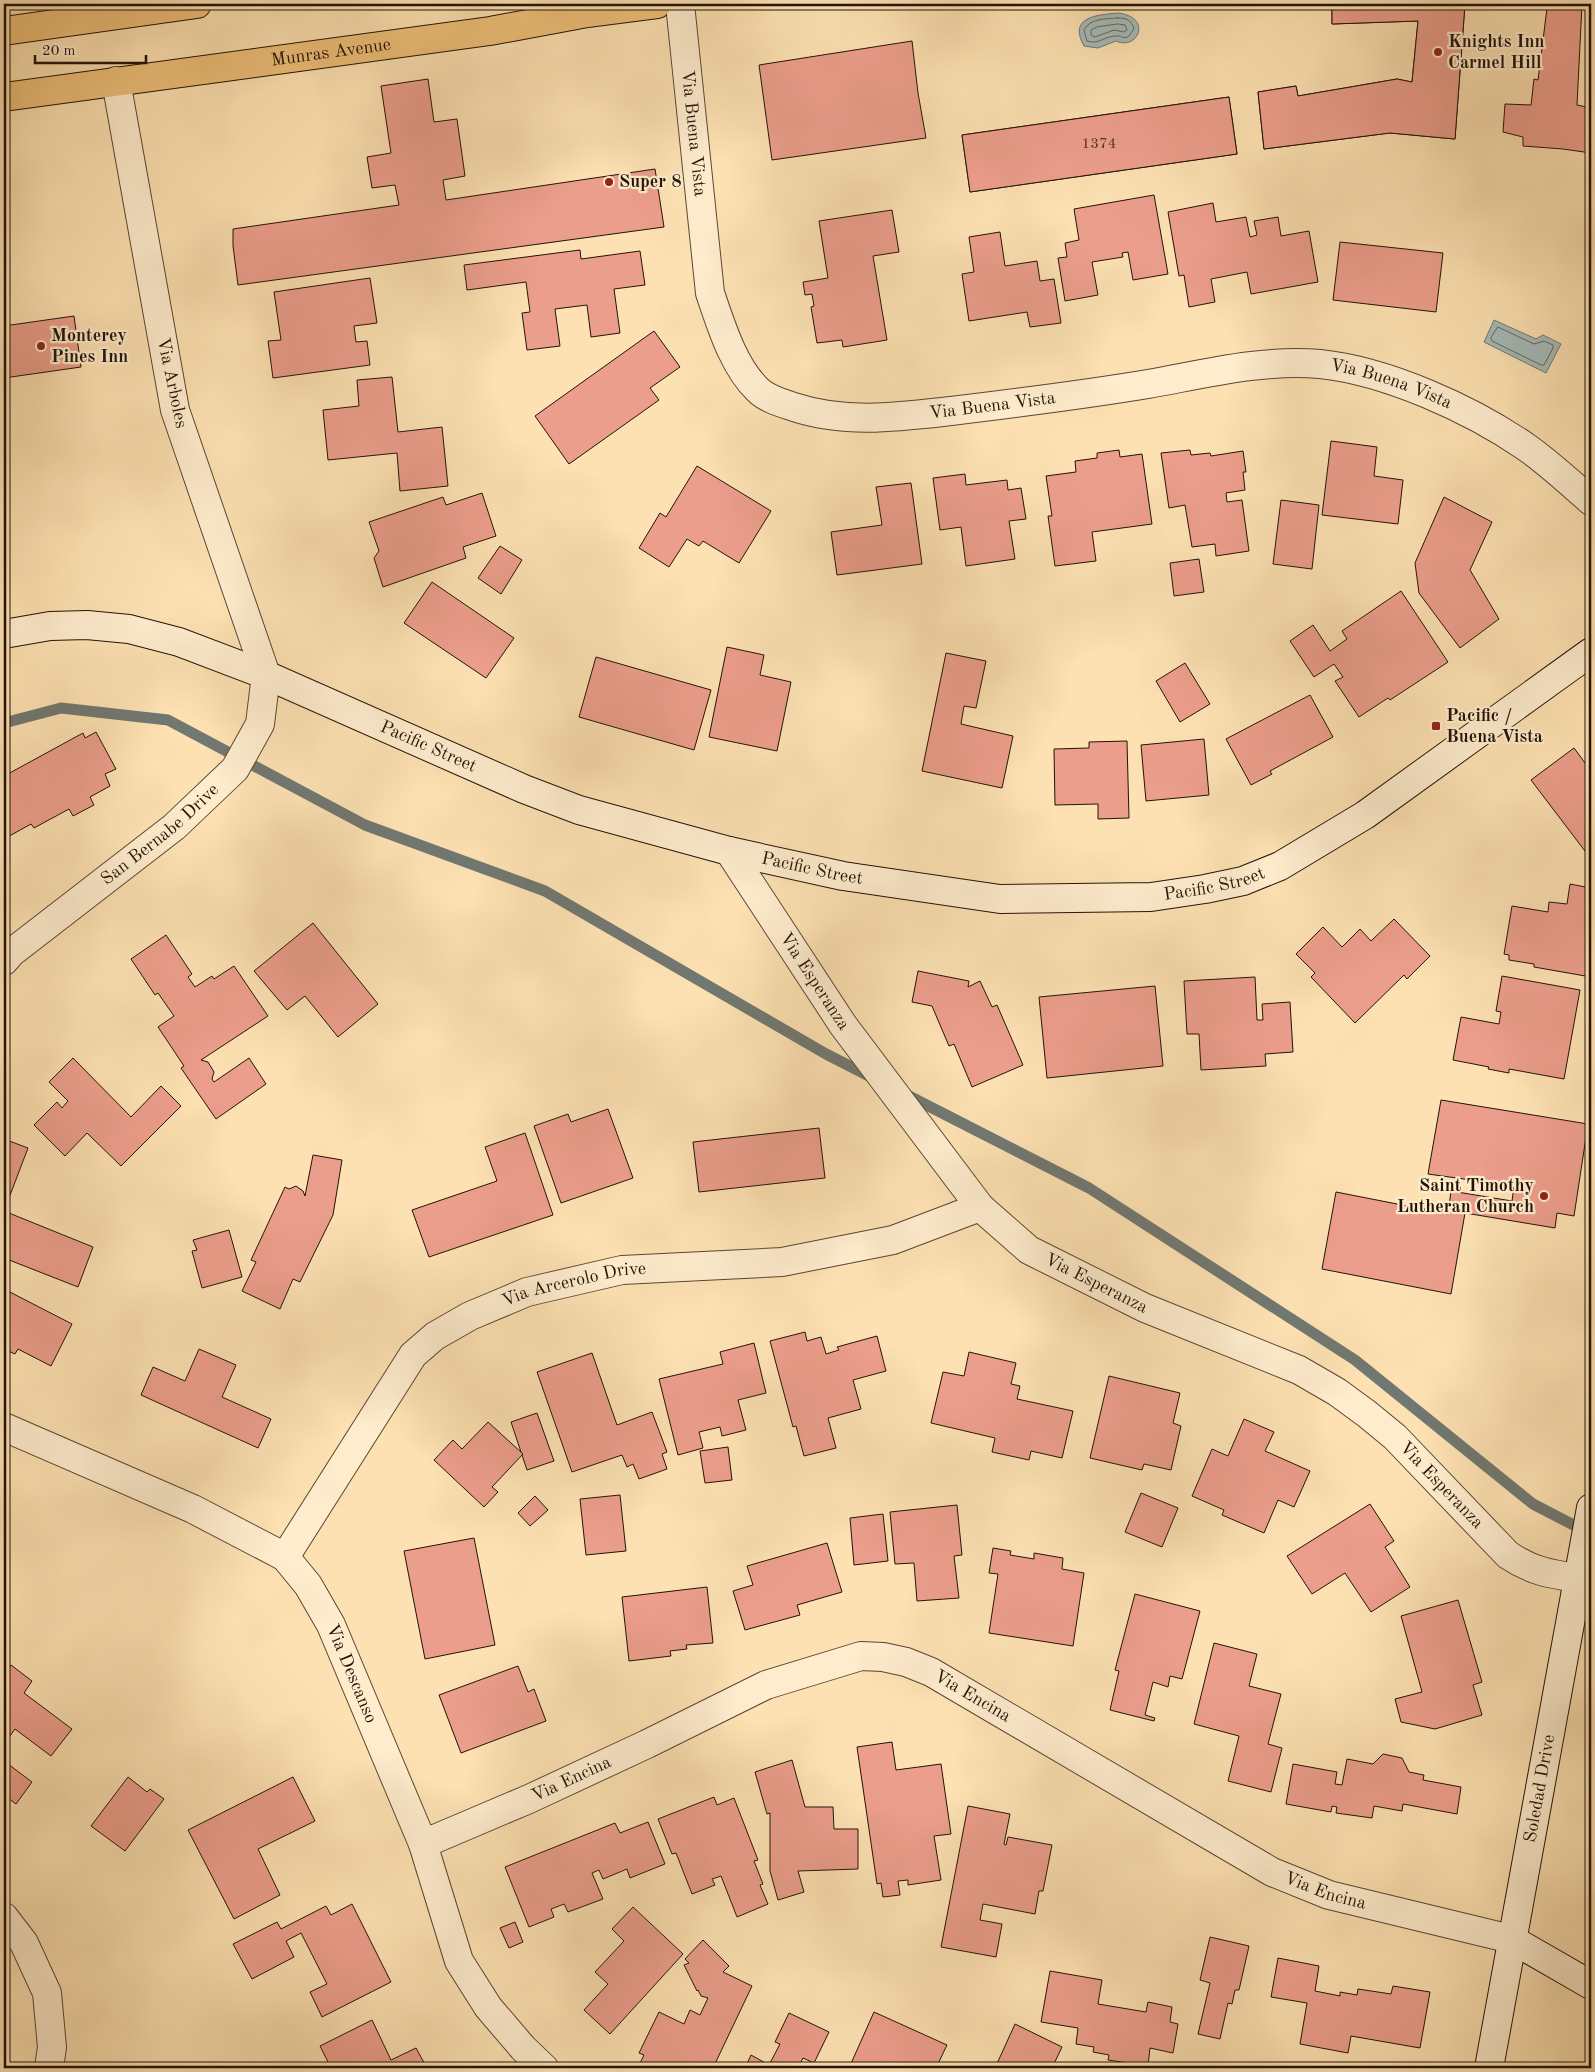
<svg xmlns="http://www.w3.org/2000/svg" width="1595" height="2072" font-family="'Old Standard TT',serif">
  <rect width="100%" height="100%" fill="#fde1b2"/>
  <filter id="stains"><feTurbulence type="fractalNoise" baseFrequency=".004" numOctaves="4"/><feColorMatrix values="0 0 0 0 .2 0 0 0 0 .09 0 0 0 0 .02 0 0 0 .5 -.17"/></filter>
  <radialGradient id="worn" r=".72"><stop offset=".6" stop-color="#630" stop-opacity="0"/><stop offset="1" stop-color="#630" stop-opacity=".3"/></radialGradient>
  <!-- water -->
  <g fill="#a5bbb8" stroke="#717871">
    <path d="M1118,13C1153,17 1138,51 1116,41L1098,48L1084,46C1068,17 1096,15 1118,13Z"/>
    <path d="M1494,320L1536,339L1543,335L1561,344L1546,373L1484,342Z"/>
  </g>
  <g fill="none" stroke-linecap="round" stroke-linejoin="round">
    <!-- shore -->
    <g stroke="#646760" stroke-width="1">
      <path d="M1118,18C1127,18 1131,20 1134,29L1128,37C1122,39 1121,35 1116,36C1104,36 1099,45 1087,41L1084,30C1090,18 1106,19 1118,18Z"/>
      <path d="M1118,24L1125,25L1127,30L1124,32L1114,30L1095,37L1091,35V30L1097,27Z"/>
      <path d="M1498,327L1534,344L1544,341L1553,345V348L1544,365H1541L1492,341L1491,338Z"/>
    </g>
    <!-- stream -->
    <g stroke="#717871" stroke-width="11">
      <path d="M4,723L61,708L168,720L365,825L545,891L826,1054L875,1079"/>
      <path d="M905,1094L1089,1188L1355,1360L1533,1504L1587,1532"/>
    </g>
  </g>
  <!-- building -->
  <g fill="#ec9e8c" stroke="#221307">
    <path d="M1332,4H1465L1455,139L1390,133L1264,149L1258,92L1296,86L1298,96L1397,79L1412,82L1418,21L1332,24Z"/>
    <path d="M1332,4H1465L1455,139L1390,133L1264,149L1258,92L1296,86L1298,96L1397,79L1412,82L1418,21L1332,24Z"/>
    <path d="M1510,4H1582L1577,105L1591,108V153L1563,149L1523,146V137L1503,132L1505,104L1531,105L1534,79L1538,80L1547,8Z"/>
    <path d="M912,41L918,93L926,138L772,160L759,65Z"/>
    <path d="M428,79L434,122L457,119L465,176L443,180L446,200L655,169L664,227L238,285L233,246V229L399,205L395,185L372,188L367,157L391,153L381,86Z"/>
    <path d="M1229,97L1237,154L970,192L962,135Z"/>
    <path d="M1229,97L1237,154L970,192L962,135Z"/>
    <path d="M1154,195L1168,274L1133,280L1128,252L1122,253L1123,257L1092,262L1098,295L1065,301L1058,258L1067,257L1065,243L1079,240L1074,209Z"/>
    <path d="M1213,203L1216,222L1246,217L1250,237L1257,235L1254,221L1278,217L1281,236L1309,231L1318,282L1251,294L1247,272L1211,279L1215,302L1189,307L1184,275L1179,276L1168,212Z"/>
    <path d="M892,210L899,252L873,256L887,340L843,347L842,340L817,343L811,307L814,306L812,294L805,295L803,282L828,278L819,221Z"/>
    <path d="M1000,232L1005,266L1037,261L1040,281L1054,279L1061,323L1030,327L1027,312L969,321L962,274L974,272L969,237Z"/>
    <path d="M1340,242L1443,253L1436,312L1333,300Z"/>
    <path d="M580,250L581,259L640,251L645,285L614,289L620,333L591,337L587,305L555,309L560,346L527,350L522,313L530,312L526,282L467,290L464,265Z"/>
    <path d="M370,278L377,323L354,326L356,342L367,341L370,365L273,378L268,341L281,340L274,292Z"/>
    <path d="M74,316L81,367L4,378V326Z"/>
    <path d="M654,331L680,367L650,388L659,400L569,464L535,416Z"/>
    <path d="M392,377L398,432L442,427L448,486L400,491L397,453L328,460L323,410L359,406L357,380Z"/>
    <path d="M1331,441L1377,447L1374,476L1403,480L1398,524L1322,515Z"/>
    <path d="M1119,450L1120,457L1142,454L1152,524L1092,532L1096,561L1055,566L1048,516H1052L1046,476L1076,472L1075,461L1097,458V453Z"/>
    <path d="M1190,450L1191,455L1210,453L1211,456L1243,451L1246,472H1243L1245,490L1226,493L1227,502L1242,500L1249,551L1216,556L1215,544L1192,547L1185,505L1169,508L1161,453Z"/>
    <path d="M697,466L771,511L739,563L703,541L699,546L687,539L669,567L639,548L660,513L666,517Z"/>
    <path d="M965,474L966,485L1007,480L1008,490L1021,488L1026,519L1009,521L1015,559L966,566L961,527L940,530L933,478Z"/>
    <path d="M911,483L922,564L837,575L831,532L882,525L876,487Z"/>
    <path d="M482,493L496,536L463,547L466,558L383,587L374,558L379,551L369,522L443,497L446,505Z"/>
    <path d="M1444,497L1492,522L1470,570L1499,619L1460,648L1419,593L1415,563Z"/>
    <path d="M1281,500L1319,505L1312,569L1273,564Z"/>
    <path d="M500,546L522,560L501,594L478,578Z"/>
    <path d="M1199,559L1204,592L1174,596L1170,563Z"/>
    <path d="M432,582L514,638L486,678L404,623Z"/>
    <path d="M1401,591L1448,662L1390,700L1388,698L1359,717L1335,681L1343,677L1334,664L1314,677L1290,641L1313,625L1330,651L1347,639L1342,631Z"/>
    <path d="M727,647L764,655L760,675L791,682L777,751L709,737Z"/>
    <path d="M946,653L986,661L976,708L964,706L961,724L1013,736L1002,788L922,771Z"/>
    <path d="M596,657L711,690L694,750L579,717Z"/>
    <path d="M1185,663L1210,704L1180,722L1156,681Z"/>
    <path d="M1310,695L1333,737L1270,771L1272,774L1251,785L1226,739Z"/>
    <path d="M96,732L116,769L105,774L110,786L90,797L94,805L73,816L69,809L34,828L31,824L4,839V786L10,782L6,775L83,733L85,738Z"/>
    <path d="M1204,739L1209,795L1146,801L1141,745Z"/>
    <path d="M1127,741L1129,818L1098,819V804L1055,805L1054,749L1089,748V742Z"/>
    <path d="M1574,748L1591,771V859L1531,780Z"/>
    <path d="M1570,884L1591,888V977L1534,967V964L1509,960V955L1504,954L1512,906L1548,912L1549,902L1567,904Z"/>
    <path d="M1394,919L1430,956L1407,979L1404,975L1355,1023L1311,977L1315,973L1296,954L1323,927L1342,947L1360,929L1371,941Z"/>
    <path d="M313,923L378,1004L338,1037L305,996L287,1010L254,971Z"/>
    <path d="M166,935L192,974L188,977L195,987L212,976L214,979L234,966L268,1016L201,1060L208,1062L214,1072L212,1079L214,1082L249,1058L266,1084L216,1119L181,1068L184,1066L158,1027L174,1016L158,993L155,995L131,959Z"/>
    <path d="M918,971L969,981L968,987L980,981L992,1007L997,1005L1023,1065L972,1087L954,1044L949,1046L932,1006L912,1002Z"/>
    <path d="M1502,976L1580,990L1564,1079L1509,1069V1073L1488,1069L1489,1067L1453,1060L1461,1017L1499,1024L1501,1012L1496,1011Z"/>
    <path d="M1255,977L1257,1020H1263L1262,1004L1290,1002L1293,1052L1265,1054L1266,1066L1201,1070L1199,1034H1187L1184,981Z"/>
    <path d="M1155,986L1163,1066L1047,1078L1039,997Z"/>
    <path d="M73,1058L131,1117L161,1086L181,1106L121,1166L87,1133L65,1156L34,1125L57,1102L62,1108L68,1101L49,1082Z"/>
    <path d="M1441,1100L1588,1124L1574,1216L1557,1213L1555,1228L1465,1213L1451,1294L1322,1269L1336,1192L1448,1214L1451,1191L1512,1201L1514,1186L1428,1174Z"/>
    <path d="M608,1109L633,1178L561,1203L534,1126L568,1114L571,1122Z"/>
    <path d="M819,1128L825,1178L699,1192L693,1142Z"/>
    <path d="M525,1133L553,1215L429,1257L412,1210L497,1181L485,1147Z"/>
    <path d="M4,1139L28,1148L4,1211L93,1247L78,1287L4,1258Z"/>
    <path d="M313,1155L342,1160L333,1215L300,1282L293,1279L280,1309L242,1291L256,1262L251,1260L285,1187L289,1189L296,1186L303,1191L305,1196Z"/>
    <path d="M229,1230L242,1277L202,1288L192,1251L197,1250L193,1240Z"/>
    <path d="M4,1289L72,1324L51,1366L18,1349L15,1354L4,1349Z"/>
    <path d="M805,1332L807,1341L821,1337L826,1354L839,1350L837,1347L877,1336L886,1371L853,1380L861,1409L828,1418L836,1448L804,1456L796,1426L793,1427L770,1341Z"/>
    <path d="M754,1343L766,1393L738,1400L746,1430L722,1436L720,1427L699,1432L703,1448L678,1455L659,1379L723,1364L720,1352Z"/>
    <path d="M199,1349L236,1365L222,1397L271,1419L258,1448L141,1395L153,1367L185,1381Z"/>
    <path d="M969,1352L1016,1363L1011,1384L1020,1386L1017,1399L1073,1411L1062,1458L1031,1451L1029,1460L992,1452L995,1438L931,1423L943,1372L964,1376Z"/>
    <path d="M592,1353L617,1425L652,1412L667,1452L662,1454L667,1469L639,1479L633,1464L627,1467L622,1455L572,1472L537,1372Z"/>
    <path d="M1109,1376L1180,1393L1173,1423L1181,1426L1171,1470L1144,1464L1142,1470L1090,1458Z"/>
    <path d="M537,1413L554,1461L527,1470L511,1422Z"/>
    <path d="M1244,1419L1274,1432L1265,1451L1310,1471L1294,1507L1278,1500L1264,1533L1222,1515L1224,1510L1192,1496L1212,1449L1228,1456Z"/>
    <path d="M488,1422L523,1454L492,1487L498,1492L484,1507L434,1460L453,1440L462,1449Z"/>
    <path d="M728,1447L732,1480L705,1483L700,1451Z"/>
    <path d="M1141,1493L1178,1508L1162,1547L1125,1532Z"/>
    <path d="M620,1495L626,1551L586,1555L580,1499Z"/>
    <path d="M535,1496L548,1510L530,1526L518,1513Z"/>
    <path d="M1370,1504L1394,1541L1385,1547L1410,1587L1371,1612L1345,1573L1312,1594L1287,1556Z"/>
    <path d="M957,1505L962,1555L954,1556L959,1598L917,1601L914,1563L895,1564L890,1512Z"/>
    <path d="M883,1514L888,1561L854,1565L850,1518Z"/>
    <path d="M474,1538L495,1645L425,1659L404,1551Z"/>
    <path d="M827,1543L842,1592L797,1605L800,1615L745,1630L733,1591L753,1585L747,1566Z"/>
    <path d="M993,1548L1011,1551L1010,1555L1034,1559V1553L1063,1558L1062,1569L1084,1573L1073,1646L989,1633L998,1574L989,1573Z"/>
    <path d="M707,1587L713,1643L686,1645L687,1649L670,1651L671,1656L629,1661L622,1597Z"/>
    <path d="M1135,1594L1200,1611L1182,1679L1170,1676L1168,1687L1153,1682L1145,1715L1155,1718L1154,1721L1110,1710L1119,1671L1115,1670Z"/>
    <path d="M1458,1600L1482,1682L1473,1685L1482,1715L1435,1729L1401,1722L1395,1699L1422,1692L1401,1616Z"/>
    <path d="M1214,1643L1257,1654L1249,1686L1281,1694L1268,1744L1282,1748L1271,1792L1228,1781L1239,1736L1194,1724Z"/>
    <path d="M11,1665L32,1681L24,1693L72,1729L51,1756L15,1729L4,1744V1675Z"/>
    <path d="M518,1666L528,1692L534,1689L546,1721L461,1753L439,1695Z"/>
    <path d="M892,1742L896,1770L941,1764L951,1834L934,1836L941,1880L908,1885V1880L898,1881L900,1895L883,1897L881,1883L877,1884L857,1747Z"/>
    <path d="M1383,1754L1402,1758L1409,1772L1424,1775L1423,1780L1461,1787L1457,1814L1403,1804L1402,1811L1374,1806L1372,1818L1336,1813L1337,1807L1332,1806L1331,1812L1286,1804L1293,1764L1337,1772L1335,1784L1342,1785L1347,1759L1373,1764Z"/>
    <path d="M792,1760L805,1807H833L834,1829H858V1869L798,1871L804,1892L778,1900L770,1871V1813L767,1814L755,1772Z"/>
    <path d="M4,1761L32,1782L16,1804L4,1795Z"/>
    <path d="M128,1777L147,1792L150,1789L164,1799L125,1851L91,1826Z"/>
    <path d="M293,1777L315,1821L258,1849L280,1895L234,1919L188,1830Z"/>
    <path d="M714,1797L717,1805L734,1798L758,1860L754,1861L763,1884L760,1885L768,1904L737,1917L721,1876L712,1879L715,1885L692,1894L676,1853L672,1854L658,1819Z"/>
    <path d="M968,1806L1010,1814L1004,1844L1006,1845L1008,1837L1052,1845L1043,1891H1039L1035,1914L983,1904L980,1920L1002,1924L996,1957L941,1947Z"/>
    <path d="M648,1822L665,1864L630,1878L627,1869L603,1879L599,1870L592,1873L603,1899L568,1912L564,1904L551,1909L554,1917L529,1927L505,1867L615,1823L620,1833Z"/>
    <path d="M352,1904L391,1982L322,2017L310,1992L327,1984L301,1933L286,1941L294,1957L252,1979L233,1944L277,1922L281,1929L326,1906L331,1915Z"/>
    <path d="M633,1907L683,1954L610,2034L584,2010L608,1984L595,1972L624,1941L612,1929Z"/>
    <path d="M515,1922L523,1942L509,1948L500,1928Z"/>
    <path d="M1210,1937L1249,1946L1239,1990H1235L1232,2004L1228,2003L1220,2039L1198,2034L1210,1983L1200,1980Z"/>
    <path d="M703,1940L729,1966L723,1972L752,1986L713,2068H652L640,2063L644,2055L639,2053L659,2012L684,2024L690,2010L700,2015L708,1998L701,1996L698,1990L697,1991L684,1965L689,1963L685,1959Z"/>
    <path d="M1278,1958L1319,1966L1315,1991L1340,1996V1992L1357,1995L1358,1989L1391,1994L1393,1986L1430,1992L1420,2048L1351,2036L1348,2053L1300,2044L1307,2003L1271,1997Z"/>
    <path d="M1050,1971L1102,1980L1098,2004L1146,2012L1148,2002L1172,2007L1170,2022L1178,2024L1173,2053L1150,2048L1148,2066L1108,2060L1109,2055L1093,2052L1094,2047L1076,2044L1078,2028L1041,2022Z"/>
    <path d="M874,2012L947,2045L936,2068H903L892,2063L890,2068H849Z"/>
    <path d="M789,2013L829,2032L814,2063L803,2058L798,2068H745L751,2055L769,2065L780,2044L775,2042Z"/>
    <path d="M372,2020L391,2060L416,2048L427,2068H331L320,2046Z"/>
    <path d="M1015,2024L1062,2047L1052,2068H995Z"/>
  </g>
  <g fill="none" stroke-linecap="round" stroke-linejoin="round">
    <defs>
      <g id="street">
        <path id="s1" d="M680,4L710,293C721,325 733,366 758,390C767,399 782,403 794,407C845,424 898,417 951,411C1017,403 1082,395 1148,384C1204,374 1263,359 1320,364C1387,371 1471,409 1526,447C1549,463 1570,483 1591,501"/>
        <path id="s2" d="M729,851L843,1025L980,1207L1029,1250L1145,1308L1299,1370L1337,1392L1367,1414L1395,1437L1508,1555C1532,1571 1549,1574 1578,1578"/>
        <path id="s3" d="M4,961L11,953L174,827L235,769L260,724L266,675L175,410L116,81"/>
        <path id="s4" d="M4,1427L193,1509L285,1557L308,1585L331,1625L423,1844L459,1961L488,2007L523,2048L544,2068"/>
        <path id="s5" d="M285,1557L413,1355L435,1336L470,1316L527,1292L622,1270L782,1262L893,1240L980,1207"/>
        <path id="s6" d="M423,1844L529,1799L647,1744L766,1685L861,1656L883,1657L906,1662L931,1672L1272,1872L1329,1895L1511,1939"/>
        <path d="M4,1917L24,1943L47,1993L52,2047L49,2068"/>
      </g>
      <g id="secondary">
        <path id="s7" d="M4,634L50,626L87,625L129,629L179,642L266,675L524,789L579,810L729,851L843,876L1000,899L1151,897L1205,889L1243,881L1280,866L1365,815L1591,652"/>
        <path d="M1511,1939L1591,1985"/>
        <path id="s8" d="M1489,2068L1591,1508"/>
      </g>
      <g id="primary">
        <path d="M4,31L197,4"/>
        <path id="s9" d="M4,97L490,31L587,13L657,4"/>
      </g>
    </defs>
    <!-- street casing -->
    <use href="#street" stroke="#594632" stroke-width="30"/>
    <!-- secondary casing -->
    <use href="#secondary" stroke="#221307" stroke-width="30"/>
    <!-- primary casing -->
    <use href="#primary" stroke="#221307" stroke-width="30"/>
    <!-- street -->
    <use href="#street" stroke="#feeccd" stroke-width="28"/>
    <!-- secondary -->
    <use href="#secondary" stroke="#feeccd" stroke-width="28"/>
    <!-- primary -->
    <use href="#primary" stroke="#eec079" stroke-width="28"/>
  </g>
  <!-- markers -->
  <g fill="#8f2418" stroke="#feeccd" stroke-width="2">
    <circle cx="1438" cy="52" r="5"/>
    <circle cx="609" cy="182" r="5"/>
    <circle cx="41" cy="346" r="5"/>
    <rect x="1431" y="721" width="10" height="10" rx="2.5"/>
    <circle cx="1544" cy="1196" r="5"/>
  </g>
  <g text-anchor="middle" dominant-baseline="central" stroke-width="4.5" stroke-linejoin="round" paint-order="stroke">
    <!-- number labels -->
    <g font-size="15" fill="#543628">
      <text x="1099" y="144">1374</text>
    </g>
    <!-- poi labels -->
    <g font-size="18" font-weight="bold" fill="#221307" stroke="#feeccd" text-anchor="start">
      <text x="1448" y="42">Knights Inn<tspan x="1448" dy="21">Carmel Hill</tspan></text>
      <text x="619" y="182">Super 8</text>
      <text x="51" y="336">Monterey<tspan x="51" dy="21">Pines Inn</tspan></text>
      <text x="1446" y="716">Pacific /<tspan x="1446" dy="21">Buena Vista</tspan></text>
      <text x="1534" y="1186" text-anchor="end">Saint Timothy<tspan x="1534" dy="21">Lutheran Church</tspan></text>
    </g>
    <!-- street labels -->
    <g font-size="18" fill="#221307" stroke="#feeccd">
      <text stroke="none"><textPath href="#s9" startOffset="330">Munras Avenue</textPath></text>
      <text stroke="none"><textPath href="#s1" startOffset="130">Via Buena Vista</textPath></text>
      <text transform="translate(172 383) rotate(78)">Via Arboles</text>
      <text stroke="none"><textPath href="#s1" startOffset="1045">Via Buena Vista</textPath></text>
      <text stroke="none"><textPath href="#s1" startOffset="640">Via Buena Vista</textPath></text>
      <text stroke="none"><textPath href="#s7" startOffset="448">Pacific Street</textPath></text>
      <text stroke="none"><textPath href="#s3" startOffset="201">San Bernabe Drive</textPath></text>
      <text stroke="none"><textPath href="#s7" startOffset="852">Pacific Street</textPath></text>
      <text stroke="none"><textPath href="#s7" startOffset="1258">Pacific Street</textPath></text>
      <text stroke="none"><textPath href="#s2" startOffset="156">Via Esperanza</textPath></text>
      <text stroke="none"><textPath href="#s2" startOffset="576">Via Esperanza</textPath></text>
      <text stroke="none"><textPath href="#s5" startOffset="418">Via Arcerolo Drive</textPath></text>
      <text stroke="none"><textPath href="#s2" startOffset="981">Via Esperanza</textPath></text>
      <text stroke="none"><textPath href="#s4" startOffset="445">Via Descanso</textPath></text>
      <text stroke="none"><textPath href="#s6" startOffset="598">Via Encina</textPath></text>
      <text stroke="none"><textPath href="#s6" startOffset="162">Via Encina</textPath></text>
      <text stroke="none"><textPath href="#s8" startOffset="284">Soledad Drive</textPath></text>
      <text stroke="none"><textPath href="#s6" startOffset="1002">Via Encina</textPath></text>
    </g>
  </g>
  <!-- margin -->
  <rect width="1595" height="2072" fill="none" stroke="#fde1b2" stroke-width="20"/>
  <rect x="5" y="5" width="1585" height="2062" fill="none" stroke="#221307" stroke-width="2.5"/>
  <rect x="10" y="10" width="1575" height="2052" fill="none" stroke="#221307"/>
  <!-- scale -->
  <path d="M35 55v8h111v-8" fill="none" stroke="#221307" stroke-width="2.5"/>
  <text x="42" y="55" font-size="15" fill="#221307" stroke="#feeccd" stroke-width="4" paint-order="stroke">20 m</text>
  <rect width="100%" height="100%" filter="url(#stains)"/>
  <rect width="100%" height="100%" fill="url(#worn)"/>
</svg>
